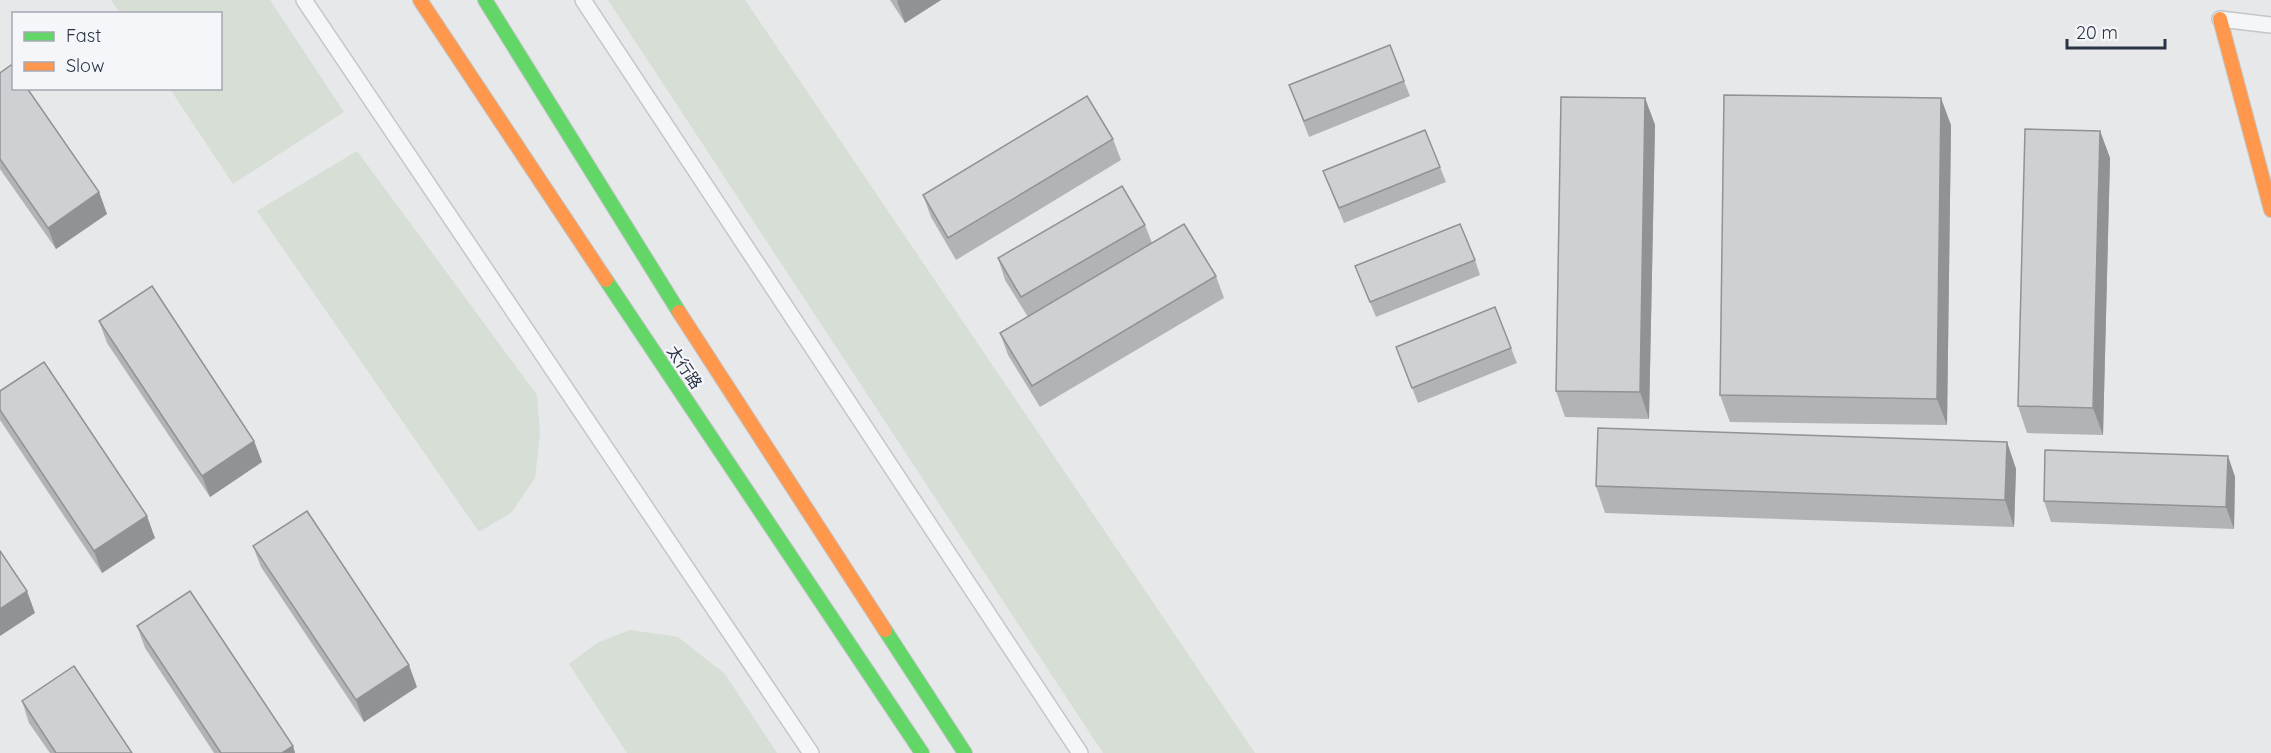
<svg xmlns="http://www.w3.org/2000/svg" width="2271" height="753" font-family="Quicksand,'Noto Sans SC',sans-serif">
  <rect width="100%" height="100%" fill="#e6e8ea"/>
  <!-- green -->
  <g fill="#d6ded6">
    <path d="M111,0H270L344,112L233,184L170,89L220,88V14L120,13Z"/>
    <path d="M608,0H745L1255,753H1103Z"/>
    <path d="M357,151L537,395L540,434L535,478L511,513L479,532L257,211Z"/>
    <path d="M630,630L678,637L725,674L777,753H627L569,664L597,643Z"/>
  </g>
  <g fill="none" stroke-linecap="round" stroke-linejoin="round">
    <defs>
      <g id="lane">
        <path d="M304,0L811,753"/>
        <path d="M583,0L1080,753"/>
        <path d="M2220,19L2271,25"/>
      </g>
      <g id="fast">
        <path d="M485,0L679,312"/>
        <path d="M606,280L922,753"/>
        <path d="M885,630L965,753"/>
      </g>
      <g id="slow">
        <path d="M420,0L606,280"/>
        <path d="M2220,19L2271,210"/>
        <path d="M679,312L885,630"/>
      </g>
    </defs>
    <!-- lane casing -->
    <use href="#lane" stroke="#c4c6c8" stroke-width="18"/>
    <!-- fast casing -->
    <use href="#fast" stroke="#c4c6c8" stroke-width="16"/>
    <!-- slow casing -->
    <use href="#slow" stroke="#c4c6c8" stroke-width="16"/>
    <!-- lane -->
    <use href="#lane" stroke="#f5f6f7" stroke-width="15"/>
    <!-- fast -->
    <use href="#fast" stroke="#63d668" stroke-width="14"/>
    <!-- slow -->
    <use href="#slow" stroke="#ff974d" stroke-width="14"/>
  </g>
  <!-- wall -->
  <g fill="#b1b3b5">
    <path d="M890,0H941L905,23Z"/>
    <path d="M0,73L99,192L107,214L56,249L0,169Z"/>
    <path d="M1404,81L1410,96L1309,137L1289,85Z"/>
    <path d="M1645,98L1655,125L1649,419L1565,417L1556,391Z"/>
    <path d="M1951,125L1947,425L1730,422L1720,395Z"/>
    <path d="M2100,131L2110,158L2103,435L2027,433L2018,406Z"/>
    <path d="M1113,139L1121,160L956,260L931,217L923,195Z"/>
    <path d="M1440,167L1446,182L1344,223L1323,171Z"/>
    <path d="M1145,225L1152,243L1216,276L1224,298L1040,407L1008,355L1000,333L1028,317L1005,280L998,258Z"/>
    <path d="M1475,260L1480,275L1376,317L1355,266Z"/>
    <path d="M99,321L254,441L262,462L210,497L107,343Z"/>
    <path d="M1396,347L1511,348L1517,363L1418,403Z"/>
    <path d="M0,391L155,538L102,573L0,420Z"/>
    <path d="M2007,442L2016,469L2014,527L1605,513L1596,486Z"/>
    <path d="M2228,456L2235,477L2234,529L2051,522L2044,501Z"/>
    <path d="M253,546L417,687L364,722L261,567Z"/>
    <path d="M137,626L293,746L295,753H214L145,648Z"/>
    <path d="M22,701L132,753H50L29,723Z"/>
  </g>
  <!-- shaded-wall -->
  <g fill="#909294">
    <path d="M899,0H941L905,23L897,1Z"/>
    <path d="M1645,98L1655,125L1649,419L1640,392Z"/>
    <path d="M1941,98L1951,125L1947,425L1937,399Z"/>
    <path d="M2100,131L2110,158L2103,435L2093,408Z"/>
    <path d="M99,192L107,214L56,249L48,228Z"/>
    <path d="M254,441L262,462L210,497L202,476Z"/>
    <path d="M2007,442L2016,469L2014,527L2005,500Z"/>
    <path d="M2228,456L2235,477L2234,529L2226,507Z"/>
    <path d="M147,516L155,538L102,573L94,551Z"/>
    <path d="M27,591L35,613L0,636V609Z"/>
    <path d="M409,665L417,687L364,722L356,700Z"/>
    <path d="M293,746L295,753H282Z"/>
  </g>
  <!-- building -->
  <g fill="#ced0d3" stroke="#909294" stroke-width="1.5">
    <path d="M1390,45L1404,81L1304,121L1289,85Z"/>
    <path d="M11,65L14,69V88H27L99,192L48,228L0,159V73Z"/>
    <path d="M1724,95L1941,98L1937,399L1720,395Z"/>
    <path d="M1087,96L1113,139L948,238L923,195Z"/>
    <path d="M1561,97L1645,98L1640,392L1556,391Z"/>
    <path d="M2025,129L2100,131L2093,408L2018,406Z"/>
    <path d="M1425,130L1440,167L1339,208L1323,171Z"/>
    <path d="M1122,186L1145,225L1021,297L998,258Z"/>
    <path d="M1184,224L1216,276L1032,386L1000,333Z"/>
    <path d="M1460,224L1475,260L1370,302L1355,266Z"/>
    <path d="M152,286L254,441L202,476L99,321Z"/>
    <path d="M1495,307L1511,348L1412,388L1396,347Z"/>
    <path d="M44,362L147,516L94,551L0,410V391Z"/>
    <path d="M1598,428L2007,442L2005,500L1596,486Z"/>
    <path d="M2045,450L2228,456L2226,507L2044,501Z"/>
    <path d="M307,511L409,665L356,700L253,546Z"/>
    <path d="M0,551L27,591L0,609Z"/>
    <path d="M190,591L293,746L282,753H221L137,626Z"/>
    <path d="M74,666L132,753H56L22,701Z"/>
  </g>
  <g text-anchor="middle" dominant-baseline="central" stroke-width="4.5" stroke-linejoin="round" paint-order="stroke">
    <!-- street labels -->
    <g font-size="16" fill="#2b3445" stroke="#f4f6f9">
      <text transform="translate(685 367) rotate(56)">太行路</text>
    </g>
  </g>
  <!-- legend -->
  <rect x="12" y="12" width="210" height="78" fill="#f4f6f9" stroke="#a4a8b1" stroke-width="1.5"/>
  <rect x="24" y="32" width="30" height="9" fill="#63d668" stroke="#a4a8b1" stroke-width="1.5"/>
  <text x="66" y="42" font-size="18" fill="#2b3445">Fast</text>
  <rect x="24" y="62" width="30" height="9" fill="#ff974d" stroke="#a4a8b1" stroke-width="1.5"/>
  <text x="66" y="72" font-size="18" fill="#2b3445">Slow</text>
  <!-- scale -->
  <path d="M2067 39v9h98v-9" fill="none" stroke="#2b3445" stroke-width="3"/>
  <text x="2076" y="39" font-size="18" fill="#2b3445" stroke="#f4f6f9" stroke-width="4.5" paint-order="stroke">20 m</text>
</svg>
